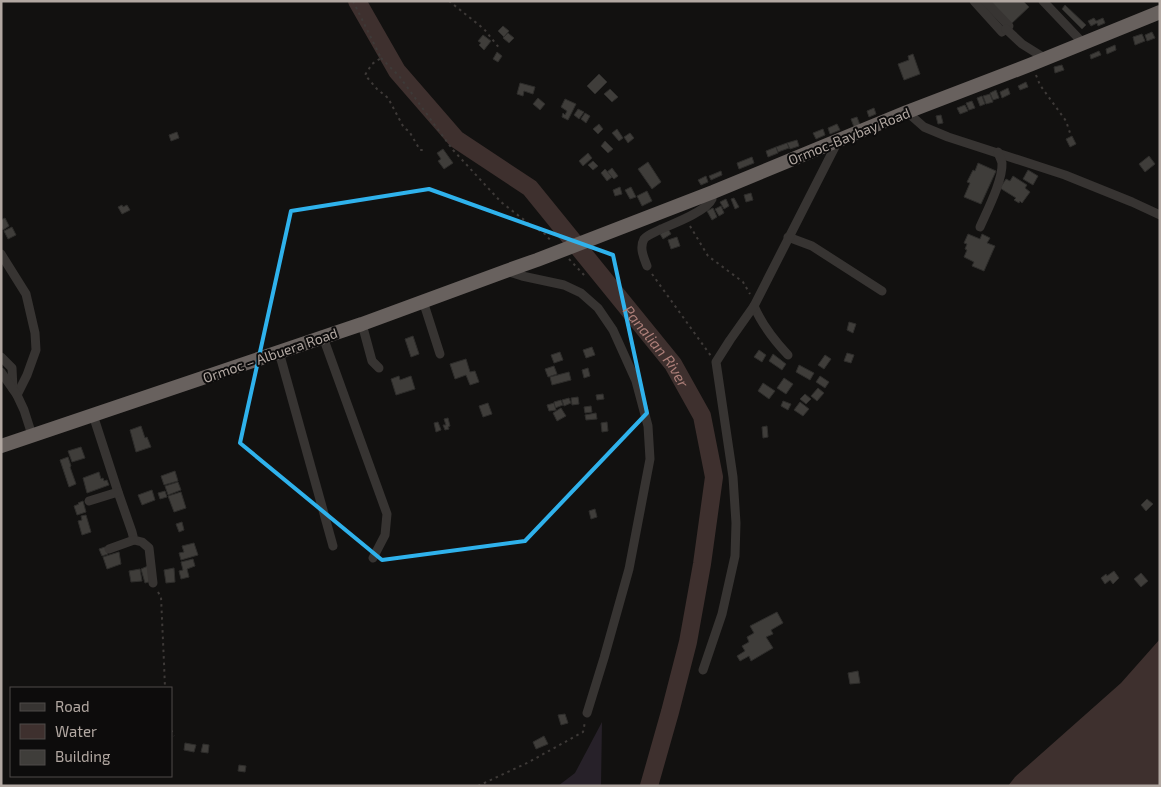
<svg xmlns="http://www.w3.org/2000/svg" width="1161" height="787" font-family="'Exo 2',sans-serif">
  <rect width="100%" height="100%" fill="#121110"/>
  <!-- green -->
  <path fill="#272129" d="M602,722L601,786H558L575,773Z"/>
  <!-- water -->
  <path fill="#3e302e" d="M1160,639V786H1008L1015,777L1121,683Z"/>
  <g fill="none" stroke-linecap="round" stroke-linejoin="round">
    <!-- river -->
    <path stroke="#3e302e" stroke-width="18" id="s1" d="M357,1L397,71L456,139L530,188L673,364L702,416L714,477L702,564L688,642L670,712L649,786"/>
  </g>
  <!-- building -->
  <g fill="#3f3d3a" stroke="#2e2d2b">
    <path d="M987,1H1023L1029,7L1010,25Z"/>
    <path d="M1065,5L1086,25L1082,29L1062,9Z"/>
    <path d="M1094,18L1096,21L1103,18L1105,23L1098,26L1097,23L1091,26L1088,21Z"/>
    <path d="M503,26L509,31L504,37L498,31Z"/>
    <path d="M1152,32L1155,38L1147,41L1145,35Z"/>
    <path d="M508,33L514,38L509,43L503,38Z"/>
    <path d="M1142,34L1145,41L1135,45L1133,37Z"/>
    <path d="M483,35L491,41L484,50L479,45L481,43L478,41Z"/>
    <path d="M1115,45L1116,50L1107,54L1106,49Z"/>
    <path d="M1099,51L1101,55L1091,59L1090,55Z"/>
    <path d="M497,52L502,56L498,62L493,59Z"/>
    <path d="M913,54L920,74L904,80L898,64L909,60L908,56Z"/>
    <path d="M1062,65L1064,70L1055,73L1054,67Z"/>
    <path d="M599,74L607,82L595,94L587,86Z"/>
    <path d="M1026,82L1028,87L1020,90L1018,86Z"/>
    <path d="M520,83L535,87L533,94L524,91L523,96L517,94Z"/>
    <path d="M1008,88L1010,94L1002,98L1000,92Z"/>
    <path d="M610,89L618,97L612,102L604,94Z"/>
    <path d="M996,90L999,98L993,100L990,93Z"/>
    <path d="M990,94L993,102L986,104L983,96Z"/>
    <path d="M982,96L985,104L980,106L977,98Z"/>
    <path d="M538,98L545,104L540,110L533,104Z"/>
    <path d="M565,99L576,104L568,120L562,117L563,113L565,115L567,111L561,107Z"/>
    <path d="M972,101L975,108L969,110L966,103Z"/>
    <path d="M965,105L968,111L960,114L957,108Z"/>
    <path d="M874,108L876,114L869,117L867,111Z"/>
    <path d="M578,109L584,112L579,119L574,115Z"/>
    <path d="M585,113L590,116L586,123L581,119Z"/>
    <path d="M941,115L943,123L938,124L936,116Z"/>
    <path d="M857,117L860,125L854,127L851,119Z"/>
    <path d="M599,124L603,129L598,134L593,129Z"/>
    <path d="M837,124L840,130L830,134L828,128Z"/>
    <path d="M617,129L623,138L619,141L612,133Z"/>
    <path d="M823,129L825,135L816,139L813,133Z"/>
    <path d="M177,132L179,138L171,141L169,135Z"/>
    <path d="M630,133L634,138L628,143L624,137Z"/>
    <path d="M1072,136L1076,144L1070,147L1066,139Z"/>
    <path d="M797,140L799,146L790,149L787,143Z"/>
    <path d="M605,141L613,149L608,153L601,146Z"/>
    <path d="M787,143L789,148L778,152L776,147Z"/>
    <path d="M776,147L778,153L768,157L766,151Z"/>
    <path d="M443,149L453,163L444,169L438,161L441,159L437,153Z"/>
    <path d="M588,153L592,158L583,166L579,161Z"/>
    <path d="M1149,156L1155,164L1145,172L1139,164Z"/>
    <path d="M752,157L754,163L739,169L737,163Z"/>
    <path d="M593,161L598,166L593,170L588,165Z"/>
    <path d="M648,162L661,182L652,189L638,169Z"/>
    <path d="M978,163L996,171L981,204L964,197L970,183L967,182L973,170L975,171Z"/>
    <path d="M612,168L618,176L614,179L607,172Z"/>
    <path d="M605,169L612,177L607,181L601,173Z"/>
    <path d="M1028,170L1038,176L1033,185L1023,179Z"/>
    <path d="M721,171L722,175L711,180L709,176Z"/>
    <path d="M706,176L708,182L701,185L698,180Z"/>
    <path d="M1013,176L1027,185L1025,188L1030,192L1022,203L1020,201L1019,203L1014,200L1016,198L1000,188L1006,179L1010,181Z"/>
    <path d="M620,187L622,194L615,196L613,190Z"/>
    <path d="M631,187L636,197L630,199L625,190Z"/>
    <path d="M647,191L652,201L642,206L637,196Z"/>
    <path d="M751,193L753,200L746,202L744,195Z"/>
    <path d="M734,198L739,207L735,209L731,199Z"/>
    <path d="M726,199L729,206L724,209L720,202Z"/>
    <path d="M122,205L123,207L127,205L130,210L122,214L118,207Z"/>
    <path d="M721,206L724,213L719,216L715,209Z"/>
    <path d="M713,208L717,217L712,220L707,211Z"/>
    <path d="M5,218L9,226L3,230L1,227V220Z"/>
    <path d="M12,227L16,235L8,239L4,231Z"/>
    <path d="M668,229L671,234L663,239L660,234Z"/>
    <path d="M968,234L980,239L982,234L990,238L987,243L995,246L984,271L972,266L974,262L964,257L967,250L965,249L967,244L964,243Z"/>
    <path d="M677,237L680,246L671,249L668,240Z"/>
    <path d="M849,322L856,324L853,333L847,330Z"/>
    <path d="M413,336L419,354L411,357L405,339Z"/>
    <path d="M592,347L595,355L586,358L583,350Z"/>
    <path d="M759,350L766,355L762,362L754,357Z"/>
    <path d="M560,352L563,360L554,363L551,355Z"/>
    <path d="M847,353L854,355L851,363L844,361Z"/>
    <path d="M773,354L786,364L782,370L769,361Z"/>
    <path d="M825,355L831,359L824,369L818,365Z"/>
    <path d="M466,359L470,372L475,371L479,382L470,385L466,375L455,379L450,364Z"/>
    <path d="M799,365L814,373L810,380L796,372Z"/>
    <path d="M554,366L557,374L548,377L545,369Z"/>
    <path d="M588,368L590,376L584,378L582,370Z"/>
    <path d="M569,372L571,380L552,385L550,377Z"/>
    <path d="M399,376L400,380L411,376L415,389L396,395L391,379Z"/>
    <path d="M820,376L829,382L825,388L816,382Z"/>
    <path d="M784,378L793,384L786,394L777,388Z"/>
    <path d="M763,383L775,391L769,399L758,391Z"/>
    <path d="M818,388L824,393L817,401L811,396Z"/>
    <path d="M603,394L604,399L597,400L596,395Z"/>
    <path d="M805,394L811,399L806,404L800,399Z"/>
    <path d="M578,397L579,404L572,405L571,398Z"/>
    <path d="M569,398L571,403L564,406L562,400Z"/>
    <path d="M561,400L563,405L555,408L554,402Z"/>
    <path d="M783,401L791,404L788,410L781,406Z"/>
    <path d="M800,402L809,409L803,416L794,410Z"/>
    <path d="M488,403L492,414L483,417L479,406Z"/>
    <path d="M554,403L556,410L549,411L547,405Z"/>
    <path d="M591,406L592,412L585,413L584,407Z"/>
    <path d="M561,408L566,416L557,421L553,413Z"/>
    <path d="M596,413L597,419L586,420L585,415Z"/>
    <path d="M448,418L450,426L448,427L449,429L445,430L443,425H446L444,419Z"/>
    <path d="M438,422L441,430L436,432L434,423Z"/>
    <path d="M607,422L608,431L602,432L601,423Z"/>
    <path d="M141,426L145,438L147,437L151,447L136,452L130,430Z"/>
    <path d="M767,426L768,437L763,438L762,427Z"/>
    <path d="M81,447L85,458L72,462L68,451Z"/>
    <path d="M68,457L71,466L70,467L76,484L69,487L60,460Z"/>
    <path d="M175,471L178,481L164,485L161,476Z"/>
    <path d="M99,472L101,479L103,478L104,481L107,480L109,485L87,493L83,478Z"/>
    <path d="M178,482L181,490L168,495L165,486Z"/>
    <path d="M152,490L155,500L142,505L138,495Z"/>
    <path d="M165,491L167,497L160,499L158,493Z"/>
    <path d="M181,492L186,508L174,512L168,496Z"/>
    <path d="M1147,499L1153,504L1146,511L1141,505Z"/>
    <path d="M83,501L86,512L77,515L74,506L79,504L78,503Z"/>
    <path d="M595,509L597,517L591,519L589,511Z"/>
    <path d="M86,515L91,532L82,535L78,521L82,520L81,516Z"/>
    <path d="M182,522L184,530L179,532L176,524Z"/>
    <path d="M194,543L198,555L181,560L179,553L184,552L182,546Z"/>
    <path d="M105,547L108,554L102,556L99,549Z"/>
    <path d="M119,552L121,564L107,569L103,557Z"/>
    <path d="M193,559L195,566L187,569L189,577L181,579L179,571L183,570L181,562Z"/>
    <path d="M148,566L152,581L145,583L141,569Z"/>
    <path d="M174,568L175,582L166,583L164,570Z"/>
    <path d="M140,569L142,581L131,582L129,571Z"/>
    <path d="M1114,571L1119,578L1113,584L1110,580L1105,584L1101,578L1106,574L1107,576Z"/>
    <path d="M1141,573L1148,581L1141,587L1134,579Z"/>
    <path d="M777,612L783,623L771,630L773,634L766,637L773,648L751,661L749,656L740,661L737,656L745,651L742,646L749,642L747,637L754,633L750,626Z"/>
    <path d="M858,671L860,683L850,684L848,673Z"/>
    <path d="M565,714L568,723L561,725L558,715Z"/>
    <path d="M544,736L548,744L536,749L533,742Z"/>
    <path d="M185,743L196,745L194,752L184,750Z"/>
    <path d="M203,744L209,745L208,753L201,752Z"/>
    <path d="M239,765L246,766L245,772L238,771Z"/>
  </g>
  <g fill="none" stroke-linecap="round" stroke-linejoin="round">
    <!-- path -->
    <g stroke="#3e3a38" stroke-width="2" stroke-dasharray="2.5 4" stroke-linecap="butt">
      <path d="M353,1L381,58L372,64L365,75L377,89L388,98L404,128L409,131L420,150H423"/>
      <path d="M449,1L484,29L500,49"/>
      <path d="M381,58L399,76L453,150L501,202L528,223L545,234L552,242"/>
      <path d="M1036,75L1040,85L1066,121L1070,133"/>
      <path d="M690,226L708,256L743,282L750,294"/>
      <path d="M569,259L585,276"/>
      <path d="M652,274L711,356"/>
      <path d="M158,592L161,597L164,663L165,688"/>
      <path d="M171,730L174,736"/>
      <path d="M478,786L529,762L583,732L585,722"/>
    </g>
    <!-- minor -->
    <g stroke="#373432" stroke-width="9">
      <path d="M974,1L1002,32L1006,29"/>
      <path d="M985,1L1009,26L1006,29"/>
      <path d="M1043,1L1083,43"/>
      <path d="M1006,29L1022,44L1046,59"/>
      <path d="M907,112L924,127L948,137L1065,175L1132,202L1160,215"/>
      <path d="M980,227C987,211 1003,180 1002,163C1001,159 999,156 998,152"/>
      <path d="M788,237L812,246L882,291"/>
      <path d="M1,254L26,294L35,333L36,350L27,375L17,395"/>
      <path d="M647,266C644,258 639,248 644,239C648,234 656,232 661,229C673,224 707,211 712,199C712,197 712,194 713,192"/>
      <path d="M506,271L522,276L564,285L581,293L598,308L613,330L636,381L648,426L650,459L629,569L604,658L587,713"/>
      <path d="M423,301L440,354"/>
      <path d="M754,306C762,325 774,340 788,355"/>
      <path d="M362,324L372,361L379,368"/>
      <path d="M323,337L387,514L385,535L373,558"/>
      <path d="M279,352L333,546"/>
      <path d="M1,357L12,368L13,389"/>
      <path d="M1,372L17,395L24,410L32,435"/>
      <path d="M93,415L118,492L132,532L134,540L142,542L149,548L153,583"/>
      <path d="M89,501L118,492"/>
      <path d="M109,549L134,540"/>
      <path d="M703,670L722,614L735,556L736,523L733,477L716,362L730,340L754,306L838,141"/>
    </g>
    <!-- highway -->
    <path stroke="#68615e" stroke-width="14" d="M1,446L362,324L506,271L537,260L713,192L907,112L1032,64L1160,12"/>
  </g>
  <!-- marked area -->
  <path fill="none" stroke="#2fb2ec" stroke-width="4" stroke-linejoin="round" d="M429,189L613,255L647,413L525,541L382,560L240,443L291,211Z"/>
  <g text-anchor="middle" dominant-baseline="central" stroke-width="4" stroke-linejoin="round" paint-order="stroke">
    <!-- street labels -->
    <g font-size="14" fill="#b2a8a2" stroke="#0d0c0c">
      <text transform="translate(849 136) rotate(-22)">Ormoc-Baybay Road</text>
      <text transform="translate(270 355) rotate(-19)">Ormoc – Albuera Road</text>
    </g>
    <!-- water labels -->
    <g font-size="15" font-style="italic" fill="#ad7f79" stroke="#0d0c0c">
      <text stroke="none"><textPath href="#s1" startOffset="462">Panalian River</textPath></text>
    </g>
  </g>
  <!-- border -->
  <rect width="1161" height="787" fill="none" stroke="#b2a8a2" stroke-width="5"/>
  <!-- legend -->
  <rect x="10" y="687" width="162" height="90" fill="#0d0c0c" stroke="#4f4a48"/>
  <rect x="20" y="703" width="25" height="8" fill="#373432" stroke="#4f4a48"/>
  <text x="55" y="712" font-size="15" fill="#b2a8a2">Road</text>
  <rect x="20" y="724" width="25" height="15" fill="#3e302e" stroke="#4f4a48"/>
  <text x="55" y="737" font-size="15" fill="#b2a8a2">Water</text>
  <rect x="20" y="750" width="25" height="15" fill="#3f3d3a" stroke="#4f4a48"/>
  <text x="55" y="762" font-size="15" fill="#b2a8a2">Building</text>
</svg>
